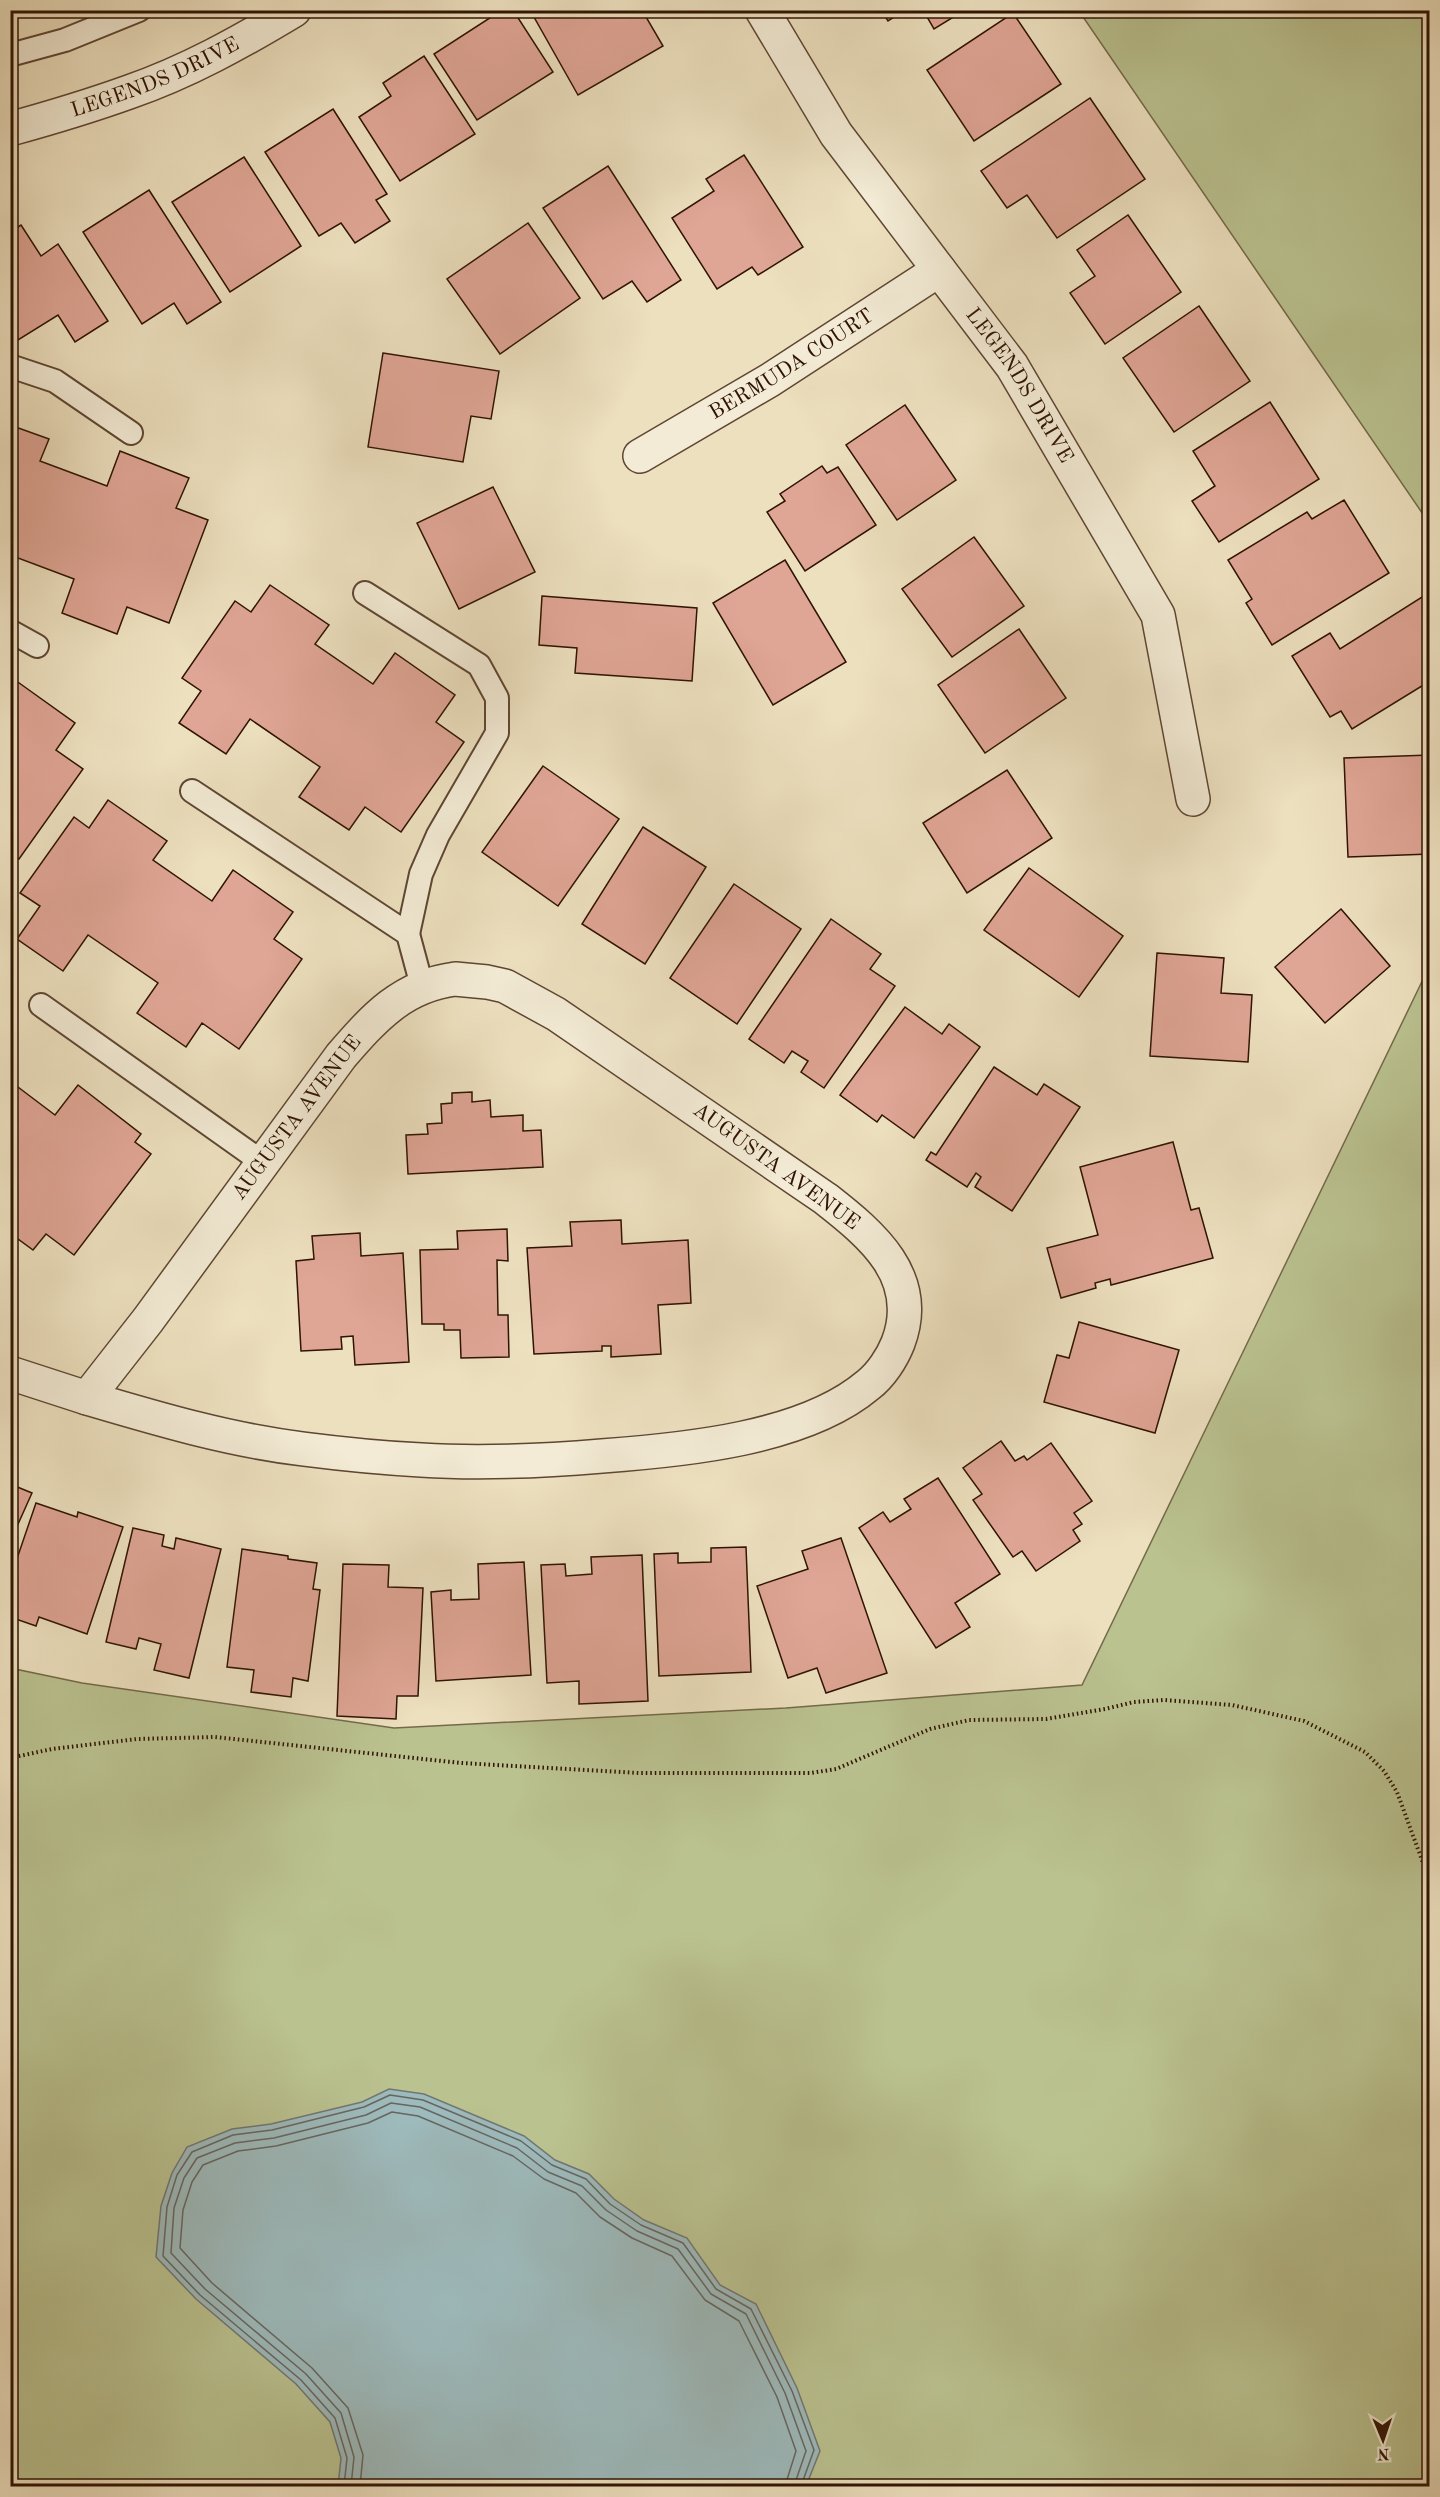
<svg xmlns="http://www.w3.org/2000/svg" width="1440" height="2497" font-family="'Old Standard TT',serif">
  <rect width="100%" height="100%" fill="#ede0bf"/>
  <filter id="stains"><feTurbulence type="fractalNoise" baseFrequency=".00333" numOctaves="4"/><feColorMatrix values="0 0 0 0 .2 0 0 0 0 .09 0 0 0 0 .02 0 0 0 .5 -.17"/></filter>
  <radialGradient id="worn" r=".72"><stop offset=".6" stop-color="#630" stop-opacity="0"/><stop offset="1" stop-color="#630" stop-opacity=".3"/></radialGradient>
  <!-- green -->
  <g fill="#bac290" stroke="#746a4a" stroke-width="1.5">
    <path d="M1079,11H1429V523Z"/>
    <path d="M1429,967V2486H11L10,1668L82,1683L394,1728L786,1708L1082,1685Z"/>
  </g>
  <!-- water -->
  <path fill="#9dbabc" stroke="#717772" stroke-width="1.5" d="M389,2089L424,2094L524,2136L555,2160L589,2174L614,2199L644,2220L687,2238L720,2285L756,2304L797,2388L820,2451L806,2486H338L341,2458L330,2422L296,2384L196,2299L156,2257L161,2206L172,2173L187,2147L232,2129L271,2124L362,2102Z"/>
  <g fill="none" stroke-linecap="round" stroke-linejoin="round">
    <!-- shore -->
    <g stroke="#666660" stroke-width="1.5">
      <path d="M344,2486L347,2458L335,2418L301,2380L200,2295L163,2256L167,2207L177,2175L192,2152L233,2135L272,2130L364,2107L390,2095L423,2100L521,2141L552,2165L586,2179L610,2204L641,2225L683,2243L716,2289L751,2309L792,2391L814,2450L801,2486"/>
      <path d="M351,2486L354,2457L341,2413L306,2374L205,2289L171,2253L174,2208L184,2178L197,2158L235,2143L274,2138L366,2115L391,2103L420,2107L517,2148L548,2172L582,2186L606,2210L637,2231L678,2249L711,2294L746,2314L785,2393L806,2451L794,2486"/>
      <path d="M360,2486L363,2455L348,2408L312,2368L212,2283L180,2248L183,2210L192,2182L203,2165L238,2151L276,2146L368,2123L392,2112L418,2116L513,2156L544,2179L576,2193L600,2217L632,2238L672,2256L705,2300L739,2321L777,2397L796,2451L785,2486"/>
    </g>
  </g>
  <!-- building -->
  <g fill="#dfa595" stroke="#2f1303" stroke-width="1.5">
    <path d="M502,10H513L553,72L477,120L434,54Z"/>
    <path d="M530,10H642L663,46L578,95Z"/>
    <path d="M881,10H905L888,21Z"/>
    <path d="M923,10H965L934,29Z"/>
    <path d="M1013,13L1061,84L974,141L927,70Z"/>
    <path d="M424,56L475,134L400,181L359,117L391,96L383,83Z"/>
    <path d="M1090,98L1145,179L1057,238L1027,195L1007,208L981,171Z"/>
    <path d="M333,109L387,194L376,200L390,221L355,243L341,223L319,236L265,152Z"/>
    <path d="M744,155L803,247L758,275L752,267L717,289L672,218L714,191L706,179Z"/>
    <path d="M244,157L301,246L230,292L172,202Z"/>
    <path d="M608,166L681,280L647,302L632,281L603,299L543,208Z"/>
    <path d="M149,190L221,302L187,324L174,303L142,324L83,232Z"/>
    <path d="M1128,215L1181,292L1105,344L1070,293L1095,276L1077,250Z"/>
    <path d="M528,223L580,298L500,354L447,279Z"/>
    <path d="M21,225L41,256L58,244L108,321L75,342L58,315L18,340L10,327V232Z"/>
    <path d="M1199,306L1250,381L1174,432L1123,358Z"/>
    <path d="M383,353L499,371L491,419L471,416L463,462L368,447Z"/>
    <path d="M1270,402L1319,479L1219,542L1192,501L1215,486L1193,451Z"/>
    <path d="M905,405L956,480L897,520L846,445Z"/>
    <path d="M10,425L49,439L40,461L107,486L120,451L189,478L176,508L208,520L169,623L127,607L117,634L62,613L74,579L10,555Z"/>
    <path d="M822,466L827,473L838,467L876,525L805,571L767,512L785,501L780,494Z"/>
    <path d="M493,487L535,572L459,609L417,523Z"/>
    <path d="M1344,500L1389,573L1272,645L1246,603L1252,599L1228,560L1307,512L1312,519Z"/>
    <path d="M974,537L1024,606L952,657L902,589Z"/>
    <path d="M785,560L846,662L773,705L713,603Z"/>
    <path d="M270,585L329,625L315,644L373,684L395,653L455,695L436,722L464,742L401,832L365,807L349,830L299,797L320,767L250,719L226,754L179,723L201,691L182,678L235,601L251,612Z"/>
    <path d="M542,596L697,608L692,681L575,673L577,648L539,645Z"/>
    <path d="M1422,597L1430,610V643L1426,645L1430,650V681L1352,729L1341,711L1330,717L1292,656L1330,633L1340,649Z"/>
    <path d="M1019,629L1066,698L985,753L938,685Z"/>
    <path d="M15,680L75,723L56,750L83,769L19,859L10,853V686Z"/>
    <path d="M1430,755V854L1348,857L1344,758Z"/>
    <path d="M543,766L619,819L558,906L482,852Z"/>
    <path d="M1007,770L1052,838L967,893L923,823Z"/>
    <path d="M108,800L167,841L153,860L212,901L233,870L293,912L274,939L302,959L239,1049L202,1023L186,1047L137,1013L158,983L88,935L63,971L17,939L40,906L20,893L74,817L89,828Z"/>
    <path d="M643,827L706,867L645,964L582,924Z"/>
    <path d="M1029,868L1123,936L1079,997L984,930Z"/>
    <path d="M734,884L801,929L737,1024L670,978Z"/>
    <path d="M1341,909L1390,966L1325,1023L1275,967Z"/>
    <path d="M831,919L881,954L870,969L895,986L824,1088L801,1072L808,1061L792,1051L784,1063L749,1039Z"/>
    <path d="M1157,953L1224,958L1221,993L1252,995L1248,1062L1150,1056Z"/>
    <path d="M905,1007L942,1034L949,1024L980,1047L914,1138L882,1115L877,1122L840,1095Z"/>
    <path d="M994,1067L1037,1095L1044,1084L1080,1107L1012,1211L975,1187L981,1177L976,1173L967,1187L926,1160L931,1152L936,1155Z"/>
    <path d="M10,1081L55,1115L78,1085L141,1134L135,1142L151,1154L74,1255L46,1234L33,1250L10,1233Z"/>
    <path d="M472,1092V1102L490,1100L491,1117L523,1115V1131L541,1130L543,1167L408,1174L406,1135L428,1134L427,1124L442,1123L441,1104L452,1103V1093Z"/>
    <path d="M1173,1142L1191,1210L1199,1208L1213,1258L1111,1285L1110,1279L1095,1283L1096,1288L1061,1298L1047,1248L1098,1235L1080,1167Z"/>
    <path d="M621,1220L622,1244L688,1240L691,1303L658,1305L661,1354L611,1357V1346H602V1351L534,1354L527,1248L572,1246L570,1222Z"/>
    <path d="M507,1229L508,1261L497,1260L498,1315H508L509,1357L461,1358L460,1330H444V1324H422L420,1250L458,1249L457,1231Z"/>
    <path d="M360,1233L361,1256L403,1253L409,1362L355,1365L353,1336L341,1337L342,1349L301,1351L296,1261L314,1259L312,1236Z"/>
    <path d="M1079,1322L1179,1350L1155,1433L1044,1402L1057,1355L1069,1358Z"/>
    <path d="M1001,1441L1015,1461L1024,1456L1027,1460L1051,1443L1092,1501L1074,1513L1082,1524L1073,1530L1080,1541L1036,1571L1022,1551L1013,1557L973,1500L982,1494L963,1468Z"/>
    <path d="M938,1478L1000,1574L955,1603L970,1627L936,1648L859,1528L883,1512L890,1522L911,1509L904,1499Z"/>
    <path d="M10,1484L32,1493L10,1542Z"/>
    <path d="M36,1503L77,1517L78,1512L123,1527L87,1634L39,1617L36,1626L10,1617V1579Z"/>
    <path d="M133,1528L164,1535L162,1546L174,1549L176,1538L221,1549L189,1678L154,1670L161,1644L139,1638L136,1649L106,1642Z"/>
    <path d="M841,1538L887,1673L826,1693L817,1668L788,1678L757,1586L808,1569L802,1551Z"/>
    <path d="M746,1547L751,1672L659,1676L654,1554L678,1553V1563L711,1562V1548Z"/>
    <path d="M242,1549L288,1556V1559L317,1563L313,1589L320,1590L308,1681L293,1678L291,1697L251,1692L254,1670L227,1667Z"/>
    <path d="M642,1555L648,1701L579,1704V1681L547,1683L541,1565L565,1564L566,1576L592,1574L591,1557Z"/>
    <path d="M524,1562L531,1675L436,1681L431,1592L451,1590V1600L479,1599L478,1564Z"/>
    <path d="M343,1564L389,1565L388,1587L423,1588L418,1696H397L396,1719L337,1716Z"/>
  </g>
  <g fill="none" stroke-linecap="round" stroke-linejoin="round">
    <defs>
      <g id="service">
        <path d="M10,55L65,40L139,10"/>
        <path d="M10,366L55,381L131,433"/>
        <path d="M365,593L479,665L497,698V733L438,835L421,874L408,934"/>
        <path d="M10,631L37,646"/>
        <path d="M192,791L408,934L422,986"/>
        <path d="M41,1005L262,1162"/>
      </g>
      <g id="minor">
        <path id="s1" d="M762,10L836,134L1012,366L1158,615L1193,799"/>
        <path id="s2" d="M10,129C50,118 90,106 129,92C187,72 241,42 294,10"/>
        <path id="s3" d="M640,456L770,380L939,270"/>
        <path d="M455,979L487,982L505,986L556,1014L826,1199C872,1235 923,1277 898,1343C892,1358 881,1375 868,1385C804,1439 683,1450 602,1456C542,1461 482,1464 421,1460C382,1458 342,1454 303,1449C229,1440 158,1419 87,1398L148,1320L341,1056C374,1018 402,986 455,979Z"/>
        <path d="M10,1373L87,1398"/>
      </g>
    </defs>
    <!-- service casing -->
    <use href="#service" stroke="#5e4632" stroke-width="26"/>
    <!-- minor casing -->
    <use href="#minor" stroke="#5e4632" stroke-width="36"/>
    <!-- path -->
    <path stroke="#2f1303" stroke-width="4" stroke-dasharray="1.5 3" stroke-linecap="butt" d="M10,1758L52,1749L137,1739L215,1737L461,1763L639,1773H811L836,1769L930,1729L969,1720L1046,1719L1105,1709L1134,1702L1164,1700L1232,1705L1304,1721L1365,1752L1384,1771L1397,1792L1430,1882"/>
    <!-- service -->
    <use href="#service" stroke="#f3ebd5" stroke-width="22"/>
    <!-- minor -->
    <use href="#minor" stroke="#f3ebd5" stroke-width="33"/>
  </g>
  <g text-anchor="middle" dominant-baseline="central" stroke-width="5" stroke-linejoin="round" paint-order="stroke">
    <!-- street labels -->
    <g font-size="21" fill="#2f1303" stroke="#f3ebd5">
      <text stroke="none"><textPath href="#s2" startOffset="154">LEGENDS DRIVE</textPath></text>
      <text stroke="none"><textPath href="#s3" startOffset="177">BERMUDA COURT</textPath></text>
      <text stroke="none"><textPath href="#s1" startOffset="456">LEGENDS DRIVE</textPath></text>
      <text transform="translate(297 1118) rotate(-53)">AUGUSTA AVENUE</text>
      <text transform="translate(776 1167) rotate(36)">AUGUSTA AVENUE</text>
    </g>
  </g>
  <!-- margin -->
  <rect width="1440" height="2497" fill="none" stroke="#ede0bf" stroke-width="36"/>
  <rect x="12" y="12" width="1416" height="2473" fill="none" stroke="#2f1303" stroke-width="3"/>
  <rect x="18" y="18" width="1404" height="2461" fill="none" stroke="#2f1303" stroke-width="1.5"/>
  <!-- north arrow -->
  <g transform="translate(1383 2440) rotate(178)" stroke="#f3ebd5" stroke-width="4.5" paint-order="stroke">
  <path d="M0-4.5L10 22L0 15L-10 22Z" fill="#2f1303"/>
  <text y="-9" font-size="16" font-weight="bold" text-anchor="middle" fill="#2f1303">N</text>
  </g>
  <rect width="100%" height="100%" filter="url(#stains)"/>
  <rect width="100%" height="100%" fill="url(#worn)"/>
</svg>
